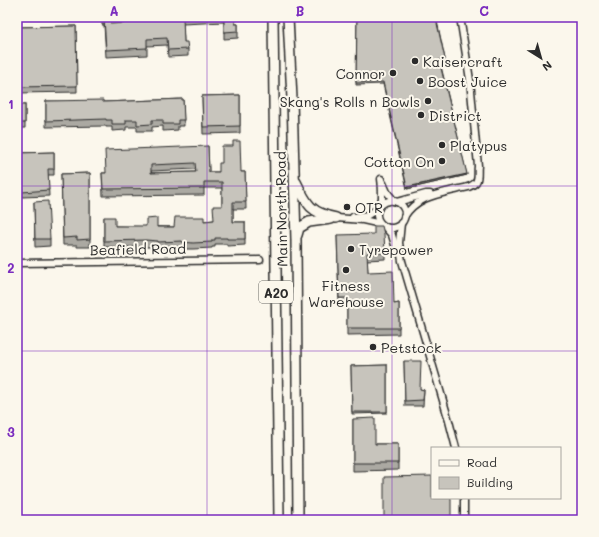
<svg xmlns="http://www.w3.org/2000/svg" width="599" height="537" font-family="Mali,sans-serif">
  <rect width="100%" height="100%" fill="#fbf7ec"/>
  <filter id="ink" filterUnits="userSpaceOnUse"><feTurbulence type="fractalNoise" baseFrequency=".025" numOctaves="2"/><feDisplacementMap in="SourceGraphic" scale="8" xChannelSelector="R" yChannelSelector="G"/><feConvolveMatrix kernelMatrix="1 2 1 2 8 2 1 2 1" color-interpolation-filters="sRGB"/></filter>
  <g filter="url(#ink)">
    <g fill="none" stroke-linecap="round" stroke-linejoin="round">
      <defs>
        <g id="minor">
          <path d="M383,183L387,192L394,201"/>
          <path d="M397,202L426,194H430"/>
          <path d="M381,205C393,194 411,206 403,221C401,225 397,227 393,228C384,229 376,221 377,213C378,207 381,203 382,198C382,192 382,185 381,179"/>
          <path d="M353,217L368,215L379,208"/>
          <path d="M404,217C416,197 438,194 459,189C465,188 472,187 476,182C479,178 477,171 478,166L470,80L460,17"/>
          <path d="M336,218L363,220L381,224"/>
          <path d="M401,223L399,243L402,261L449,421L456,448"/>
          <path d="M385,227L392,235L397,252"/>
          <path d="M17,263L260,260"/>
          <path d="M464,498V520"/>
        </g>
        <g id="highway">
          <path d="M273,17L279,520"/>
          <path d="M288,17L292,99L296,240L298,520"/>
          <path d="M296,182C307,205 311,213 336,218"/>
          <path d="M297,235L299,228L309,222L331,219"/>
        </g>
      </defs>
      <!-- minor casing -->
      <use href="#minor" stroke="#2b2b2b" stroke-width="9"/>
      <!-- highway casing -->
      <use href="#highway" stroke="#2b2b2b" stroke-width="12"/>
      <!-- minor -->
      <use href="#minor" stroke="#fbf7ec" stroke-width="6"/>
      <!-- highway -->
      <use href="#highway" stroke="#fbf7ec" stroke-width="9"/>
    </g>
    <!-- wall -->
    <g fill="#aba9a2" stroke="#2b2b2b" fill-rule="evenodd">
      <path d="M102,17L111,24H124V17H235V24H238V38L224,39V22L183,24L184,42L188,49V56L168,57L167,45L147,46V55L106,57L104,25H102Z"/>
      <path d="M357,17H450L437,21L445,59V61L440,62L467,175L407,189L383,84L356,85Z"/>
      <path d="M76,26L77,92L17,93V27Z"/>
      <path d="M240,95V133L203,134L202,96Z"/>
      <path d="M183,99L184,126H178V130L163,131V126L152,127V131H137V127H126V130L112,131V127H106V126L46,127V101L103,102Z"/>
      <rect x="17" y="105" width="8" height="23"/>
      <path d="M208,146L209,172H245L246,209H233V222H245V245L227,246V244H215V247H212V248L193,249H182V248H158V247H104V217L115,226L174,227L204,221L214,220L222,206V188H204V195L103,196L102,173H106ZM195,169L196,172L151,173V171Z"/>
      <path d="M54,152V175H48L49,196L22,197L21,175H17V153Z"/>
      <path d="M90,173V247H77V245H63L61,174Z"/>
      <path d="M34,202L50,239V246L35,247Z"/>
      <path d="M337,235L385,253V259L367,260L368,272L394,304L399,303V334L347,335V305H339Z"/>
      <path d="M404,361L420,389L424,390L423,406H405Z"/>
      <path d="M387,365V413L352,414L351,366Z"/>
      <path d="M353,419L375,444H398V470L353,471Z"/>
    </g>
    <!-- shaded-wall -->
    <g fill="#8b8984" stroke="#2b2b2b">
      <path d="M444,17H450L436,21V19Z"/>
      <path d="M467,174V175L407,189V187Z"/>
    </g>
    <!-- building -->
    <g fill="#c7c4bc" stroke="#2b2b2b" fill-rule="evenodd">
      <path d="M102,17H111V24L124,23V17H183L184,42H187L188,49L168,50L167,38L147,39V48L106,50L104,18H102Z"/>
      <path d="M224,17H235V24H238V31L224,32Z"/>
      <path d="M357,17H444L436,19L445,59L439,60L467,174L407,187L383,82L356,83Z"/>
      <path d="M76,26L77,86L17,87V27Z"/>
      <path d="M240,95V126L203,127L202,96Z"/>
      <path d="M183,99L184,120H178V124H163V120H152V124L137,125V120H126V124H112V120H106V119L46,121V101L103,100V102Z"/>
      <rect x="17" y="105" width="8" height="18"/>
      <path d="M233,141H240L241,172H245L246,202H233V222H245V239H227V238H215V240H212V242L193,243L182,242V241L158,242V241L146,240L104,241V217H115V226H146V219L157,218V227H174L175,217H204V221L214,220L213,206H222V182H204V188L103,189L102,173H106L105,150L208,146L209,172H219V163H222V146H233ZM195,163L196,172L151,173V165Z"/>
      <path d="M54,152V169H48L49,190L22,192L21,170H17V153Z"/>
      <path d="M90,173V239L77,240V237L63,238L61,174Z"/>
      <path d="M48,201L50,239H35L34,202Z"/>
      <path d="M374,226H382L384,234L385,253H367L368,272L393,271L394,304L399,303V328H347V298H339L337,235L374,234Z"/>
      <path d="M404,361H421L420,389L424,390L423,400L405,401Z"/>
      <path d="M387,365V412H352L351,366Z"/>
      <path d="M375,418V444H398V463H353V419Z"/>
      <path d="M432,476V498H451V520H384V477Z"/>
    </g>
  </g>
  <!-- grid -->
  <path fill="none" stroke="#7b2cbf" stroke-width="1" stroke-opacity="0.55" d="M207,17V520M392,17V520M17,186H582M17,351H582"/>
  <!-- markers -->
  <g fill="#2b2b2b" stroke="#fbf7ec" stroke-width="1.5">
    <circle cx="415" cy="61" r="4"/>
    <circle cx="393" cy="73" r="4"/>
    <circle cx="420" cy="81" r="4"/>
    <circle cx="428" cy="101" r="4"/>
    <circle cx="421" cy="115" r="4"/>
    <circle cx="442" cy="145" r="4"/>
    <circle cx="442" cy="161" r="4"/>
    <circle cx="347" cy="207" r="4"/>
    <circle cx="351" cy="249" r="4"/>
    <circle cx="346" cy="270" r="4"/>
    <circle cx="373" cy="347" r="4"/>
  </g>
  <g text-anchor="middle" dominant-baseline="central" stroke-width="4" stroke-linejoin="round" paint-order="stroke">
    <!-- shield labels -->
    <rect fill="#fbf7ec" stroke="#696865" stroke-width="1" x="259" y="281" width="34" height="22" rx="3"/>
    <g font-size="13" font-weight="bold" fill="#2b2b2b">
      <text x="276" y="292">A20</text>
    </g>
    <!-- poi labels -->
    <g font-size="14" fill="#2b2b2b" stroke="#fbf7ec" text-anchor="start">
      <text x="423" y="61">Kaisercraft</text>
      <text x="385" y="73" text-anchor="end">Connor</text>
      <text x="428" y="81">Boost Juice</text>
      <text x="420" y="101" text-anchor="end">Skang's Rolls n Bowls</text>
      <text x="429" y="115">District</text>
      <text x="450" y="145">Platypus</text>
      <text x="434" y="161" text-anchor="end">Cotton On</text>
      <text x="355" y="207">OTR</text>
      <text x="359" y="249">Tyrepower</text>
      <text x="346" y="285" text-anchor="middle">Fitness<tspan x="346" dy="16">Warehouse</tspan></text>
      <text x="381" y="347">Petstock</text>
    </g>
    <!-- street labels -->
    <g font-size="14" fill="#2b2b2b" stroke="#fbf7ec">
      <text transform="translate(281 209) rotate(-91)">Main North Road</text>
      <text transform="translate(138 249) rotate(-1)">Beafield Road</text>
    </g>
  </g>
  <!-- margin -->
  <rect width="599" height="537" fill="none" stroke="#fbf7ec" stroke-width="44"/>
  <!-- legend -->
  <rect x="431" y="447" width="130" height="52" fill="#fbf7ec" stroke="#a8a59f"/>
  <rect x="439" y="460" width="20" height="6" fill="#fbf7ec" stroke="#a8a59f"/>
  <text x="467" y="467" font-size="12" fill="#2b2b2b">Road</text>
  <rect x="439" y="477" width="20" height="12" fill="#c7c4bc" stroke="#a8a59f"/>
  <text x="467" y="487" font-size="12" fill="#2b2b2b">Building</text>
  <!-- north arrow -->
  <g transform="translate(541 58) rotate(143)" stroke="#fbf7ec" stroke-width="3" paint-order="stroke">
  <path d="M0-3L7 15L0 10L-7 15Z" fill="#2b2b2b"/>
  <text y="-6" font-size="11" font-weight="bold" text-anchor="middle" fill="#2b2b2b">N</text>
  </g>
  <rect x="22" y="22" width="555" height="493" fill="none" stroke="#7b2cbf" stroke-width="1.5"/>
  <g font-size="13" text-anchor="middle" font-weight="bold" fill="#7b2cbf">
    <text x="114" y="16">A</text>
    <text x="300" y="16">B</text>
    <text x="484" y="16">C</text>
    <text x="11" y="109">1</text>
    <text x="11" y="273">2</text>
    <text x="11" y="437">3</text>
  </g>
</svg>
